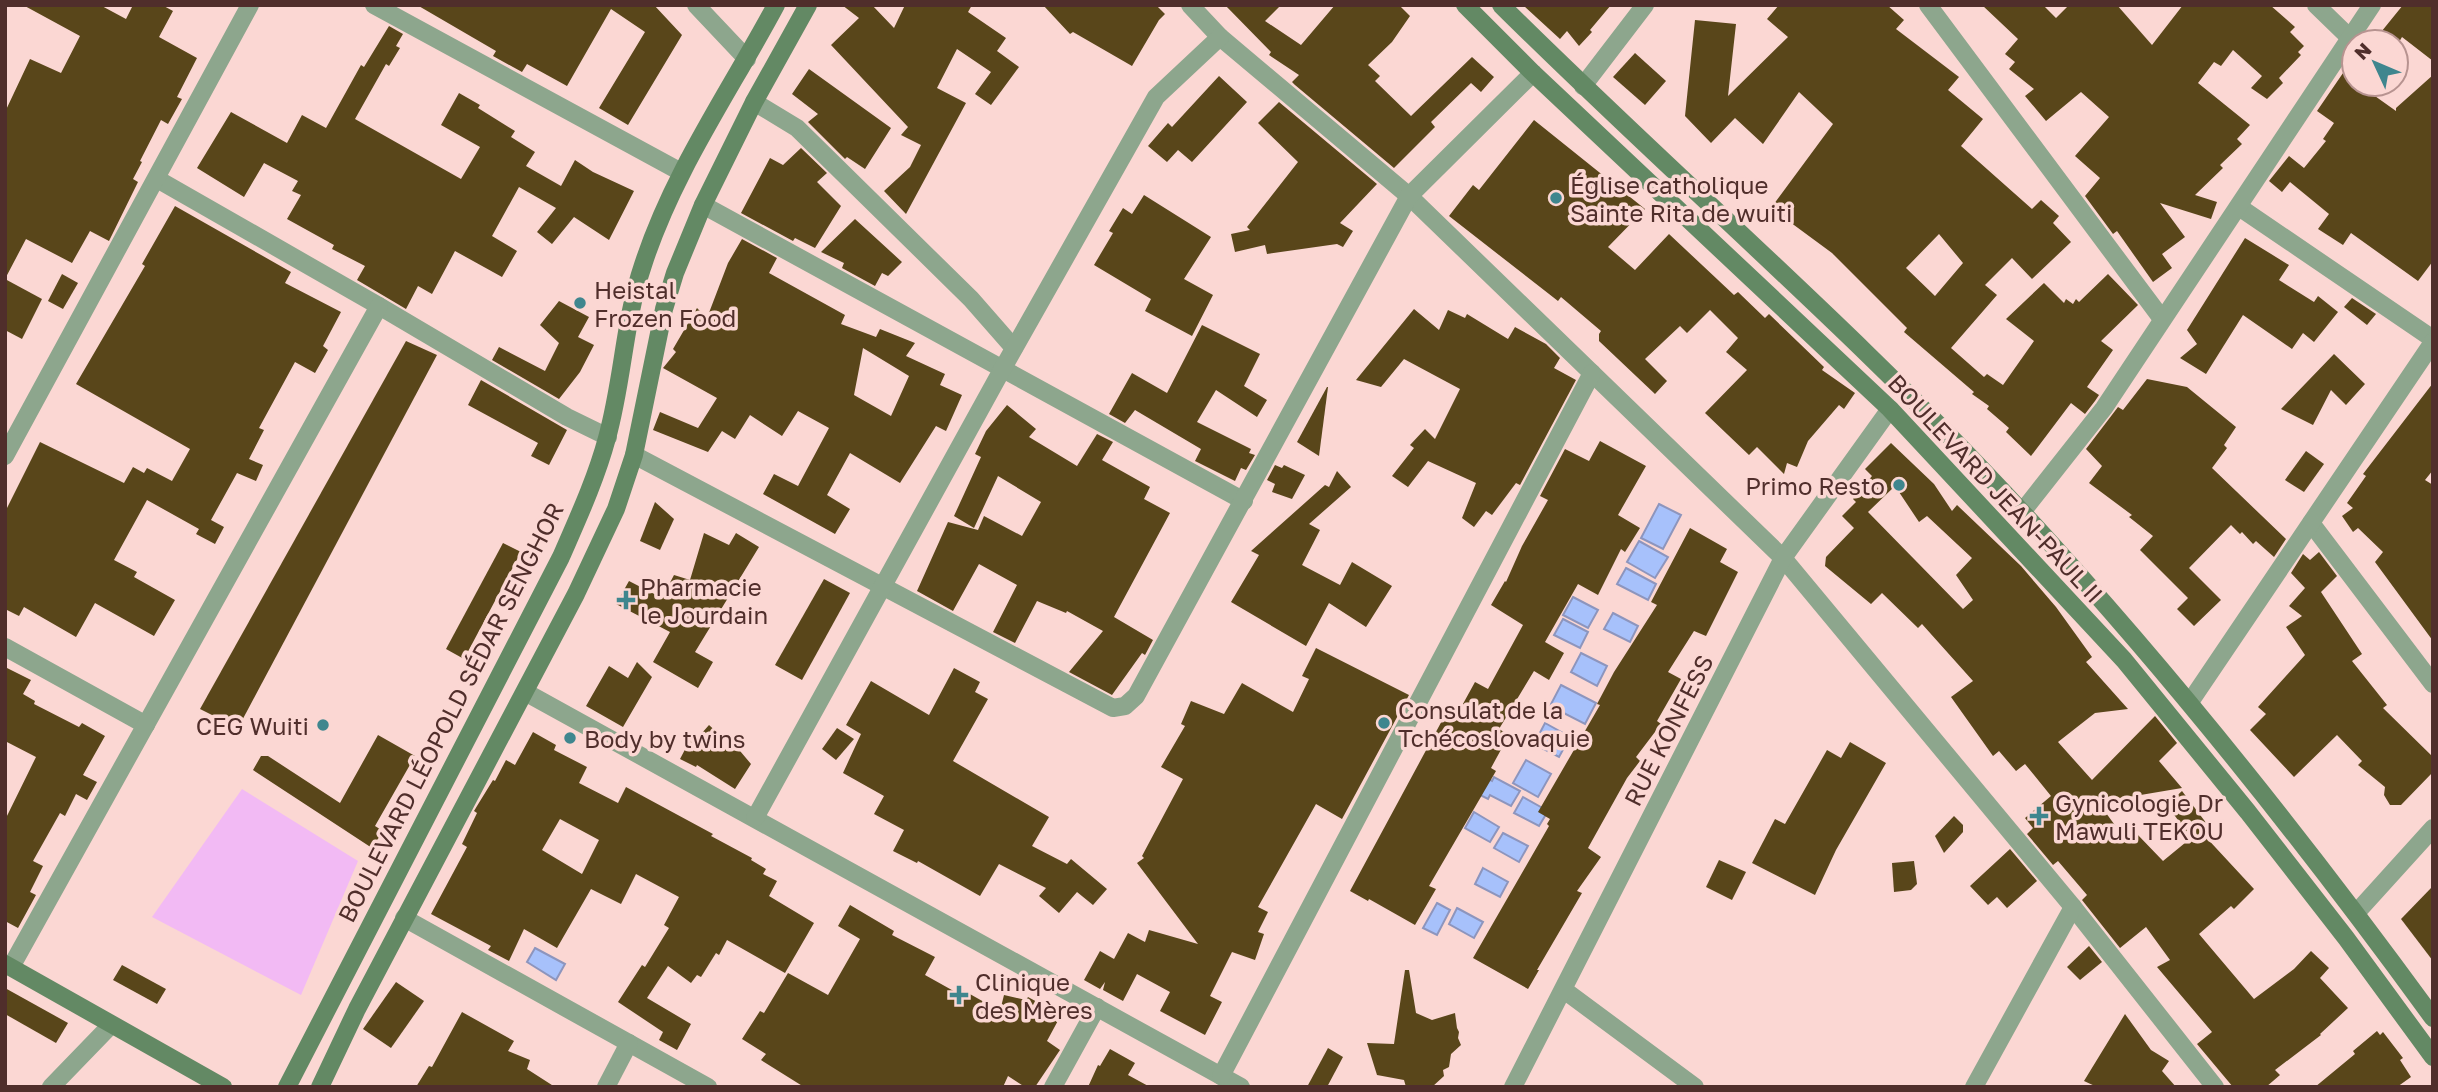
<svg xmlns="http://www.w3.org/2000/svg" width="2438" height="1092" font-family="'Golos Text',sans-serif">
  <rect width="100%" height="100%" fill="#fbd7d3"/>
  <!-- green -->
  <path fill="#f2baf4" d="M242,789L358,861L301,995L152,917Z"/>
  <!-- water -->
  <g fill="#a7c1fb" stroke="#8d95bd" stroke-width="2">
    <path d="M1659,504L1681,515L1663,549L1641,538Z"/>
    <path d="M1639,541L1668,557L1655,578L1627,562Z"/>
    <path d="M1626,568L1656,584L1648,600L1617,584Z"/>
    <path d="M1573,597L1598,610L1588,628L1563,615Z"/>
    <path d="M1613,613L1638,626L1630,642L1604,629Z"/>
    <path d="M1563,619L1588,632L1580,648L1554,635Z"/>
    <path d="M1581,653L1607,666L1597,686L1571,672Z"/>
    <path d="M1561,685L1596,703L1585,724L1550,706Z"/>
    <path d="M1545,723L1570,737L1559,757L1534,744Z"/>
    <path d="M1526,760L1551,774L1538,797L1513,783Z"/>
    <path d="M1471,770L1492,781L1494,777L1520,791L1511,806L1490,795L1488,799L1462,786Z"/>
    <path d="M1523,797L1548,811L1539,826L1514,813Z"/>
    <path d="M1474,812L1499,827L1490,842L1465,828Z"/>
    <path d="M1503,833L1528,846L1519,862L1494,848Z"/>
    <path d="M1483,868L1508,882L1500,897L1475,884Z"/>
    <path d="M1437,903L1450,910L1437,935L1423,928Z"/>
    <path d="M1457,908L1483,922L1474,938L1449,924Z"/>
    <path d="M535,948L565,964L556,980L527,962Z"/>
  </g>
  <!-- building -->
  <g fill="#59461a" fill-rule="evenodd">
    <path d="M23,5H100L126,19L133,5H162L173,11L159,37L197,58L177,97L182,99L168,124L161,120L140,161L142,162L133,179L138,182L109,241L90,231L72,263L26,239L5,279V112L30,59L61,73L80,36Z"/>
    <path d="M417,5H654L682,35L628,125L599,108L645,32L611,9L567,86L527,64L522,72L493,56L496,51Z"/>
    <path d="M842,5H872L894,28L905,5H972L968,12L1006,38L997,51L1019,67L991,105L975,94L991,72L957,49L937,88L966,103L906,214L884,191L910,167L921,145L901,135L908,127L831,45L859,18Z"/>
    <path d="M1043,5H1156L1165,14L1159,20L1132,66L1073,32L1070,34Z"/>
    <path d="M1225,5H1281L1265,21L1301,45L1335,5H1399L1410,16L1392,42L1368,65L1380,76L1375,81L1411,116L1472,57L1494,77L1481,92L1471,83L1431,122L1435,127L1394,168L1295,85L1292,82L1299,75L1269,55L1271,52Z"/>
    <path d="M1523,5H1611L1590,30L1592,32L1579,46L1567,31L1560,39Z"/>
    <path d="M1779,5H1887L1904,20L1896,29L1959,77L1948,90L1983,119L1961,146L2032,209L2041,200L2059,216L2053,223L2071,242L2032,279L2012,258L1985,285L1997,295L1951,348L1984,377L1987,374L2003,385L2034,341L2006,319L2044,283L2064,303L2066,299L2073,304L2076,299L2079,302L2108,274L2138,305L2101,341L2113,350L2087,387L2099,395L2095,401L2085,414L2071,403L2031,456L2006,432L2009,428L1987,409L1989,406L1972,394L1974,392L1904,332L1907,328L1832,253L1771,208L1833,124L1799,92L1763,144L1735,118L1711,143L1685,116L1695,20L1736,24L1728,96L1788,37L1767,19ZM1939,234L1963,263L1935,296L1906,268Z"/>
    <path d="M1982,5H2043L2056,18L2069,5H2117L2152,45L2183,5H2270L2295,27L2290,32L2304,46L2298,52L2301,55L2279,78L2283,83L2267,99L2251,88L2262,76L2233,50L2221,66L2214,62L2198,83L2250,125L2237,139L2242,144L2220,165L2223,168L2195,195L2217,202L2211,219L2160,203L2185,237L2162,254L2172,268L2153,282L2117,231L2113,234L2085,196L2100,178L2075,156L2109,117L2081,92L2046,121L2025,96L2034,89L2009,69L2015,62L2005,54L2018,39Z"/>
    <path d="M2403,5H2433V61L2402,37L2399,42H2373Z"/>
    <path d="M389,26L403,34L396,46L400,48L389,66L386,64L355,119L461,179L480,147L441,125L459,93L480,105L478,108L515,131L511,137L535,152L526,166L561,186L575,160L593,172L634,191L609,240L574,217L552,244L537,232L556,208L519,187L492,236L517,251L502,277L455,251L432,294L418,286L406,309L357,280L365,266L332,249L334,245L287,219L301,195L292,191L298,181L264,163L244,197L197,168L231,112L287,143L302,115L326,128L361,65L364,67Z"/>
    <path d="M1635,53L1666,81L1645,105L1613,77Z"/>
    <path d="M2354,57V84H2358L2396,111V108L2433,75V261L2418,281L2351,233L2343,245L2318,229L2329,214L2290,182L2282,192L2269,181L2289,156L2304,168L2326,141L2323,139L2334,123L2317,111Z"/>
    <path d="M809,69L891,128L865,169L847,157L845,159L808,122L818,114L792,94Z"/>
    <path d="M1219,76L1247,102L1192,162L1178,150L1167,162L1148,146L1168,123L1172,127Z"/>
    <path d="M1279,102L1377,184L1340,223L1353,231L1343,247L1337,244L1267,254L1265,245L1235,252L1231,234L1250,230L1247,227L1298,162L1258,123Z"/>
    <path d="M1534,120L1645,209L1608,247L1635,270L1669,234L1734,295L1738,292L1765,318L1769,314L1824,367L1822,370L1855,393L1844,409L1839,405L1808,441L1797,467L1787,463L1784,474L1757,447L1749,455L1705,413L1747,370L1726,352L1738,338L1710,310L1687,333L1680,326L1645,359L1667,381L1655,394L1599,341V334L1601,331L1561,297L1558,301L1449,216L1473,185L1479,190Z"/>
    <path d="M801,148L827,173L817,182L841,206L815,248L795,238L793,241L741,213L770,158L783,165Z"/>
    <path d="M1144,195L1211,237L1184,279L1213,295L1192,336L1145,311L1151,299L1094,265L1113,233L1109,231L1123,208L1132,214Z"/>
    <path d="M175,206L291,272L285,283L341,312L323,346L328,350L315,373L295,362L259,428L264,430L249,459L263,465L256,481L237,473L211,520L224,527L215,544L196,534L199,529L147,500L114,560L137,572L134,577L175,600L154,636L95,603L76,637L24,607L19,616L5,609V512L40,442L124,483L133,467L144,473L147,468L172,481L190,449L76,384L145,266L142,264Z"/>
    <path d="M855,219L902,262L888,276L882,273L875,286L842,268L844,263L821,252Z"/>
    <path d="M2245,238L2289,265L2279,280L2314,302L2318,296L2338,312L2314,342L2303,333L2292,349L2243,315L2206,374L2180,358L2197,344L2187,330Z"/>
    <path d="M742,239L777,258L769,273L845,315L841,324L876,337L880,329L915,343L906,356L945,374L940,385L962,395L946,431L936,426L900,483L850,453L827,495L850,509L835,534L763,494L774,474L798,486L829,428L798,411L782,436L750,415L735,439L722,431L708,452L653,430L660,412L698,428L717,398L663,368L676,352L673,349L697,308L707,318L728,263ZM863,348L909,376L891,416L854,395Z"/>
    <path d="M62,274L78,283L63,309L48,301Z"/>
    <path d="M5,279L42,299L22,339L5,330Z"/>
    <path d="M2352,298L2376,314L2367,325L2344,307Z"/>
    <path d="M559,301L589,317L578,337L594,345L580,372L559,399L492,360L499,347L545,371L559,343L540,325Z"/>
    <path d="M1414,309L1439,330L1448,310L1465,318L1467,314L1508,339L1515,327L1546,344L1560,358L1554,368L1576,380L1520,485L1516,483L1492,515L1486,511L1474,527L1462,518L1476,483L1428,461L1408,487L1392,476L1414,448L1410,445L1425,429L1435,439L1460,389L1404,359L1381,387L1356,380Z"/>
    <path d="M1202,325L1260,354L1244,386L1267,400L1257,417L1216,390L1197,422L1251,449L1249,453L1255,455L1246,470L1241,468L1235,481L1195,461L1201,449L1135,410L1125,423L1109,414L1132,373L1167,393Z"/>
    <path d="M406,341L437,355L238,728L200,709Z"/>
    <path d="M2334,354L2365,384L2346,405L2331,390L2313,425L2281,409Z"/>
    <path d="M2147,379L2187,387L2236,427L2224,445L2227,448L2212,468L2286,539L2274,557L2256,541L2253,544L2242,532L2240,534L2231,525L2189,568L2221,600L2194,626L2177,609L2188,598L2140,550L2153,536L2129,517L2132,515L2089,483L2102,466L2086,449L2118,407L2123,410Z"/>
    <path d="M481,380L567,430L549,465L531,456L538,443L468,405Z"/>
    <path d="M2433,383V470L2425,480L2433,485V641L2375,562L2383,552L2358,528L2353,532L2342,516L2353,508L2347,503L2366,476L2363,474Z"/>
    <path d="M1327,387H1328L1319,456L1297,442Z"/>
    <path d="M1007,405L1036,429L1029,437L1077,466L1097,434L1113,442L1102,460L1150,487L1144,499L1170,513L1114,617L1153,640L1145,655L1142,653L1112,695L1069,672L1103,631L1067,611L1066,613L1037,601L1015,643L993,632L1017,585L979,564L953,611L917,591L948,522L978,530L984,516L1022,536L1041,502L998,476L974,528L954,516L981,457L975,454L986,431Z"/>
    <path d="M1600,441L1646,466L1618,515L1640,528L1625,552L1621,549L1598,595L1578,584L1545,642L1564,653L1549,680L1534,671L1499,729L1509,735L1491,768L1496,771L1429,886L1436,889L1415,925L1369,899L1368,901L1350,891L1444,717L1453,722L1475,682L1488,689L1523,625L1491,605L1505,581L1506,582L1522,546L1548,500L1540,496L1565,449L1589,461Z"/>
    <path d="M1891,443L1934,484L1952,511L1957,505L2021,566L2056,607L2092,657L2086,662L2128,709L2095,713L2058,742L2092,780L2155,716L2177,743L2159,761L2182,788L2105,801L2112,808L2106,813L2128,843L2137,834L2163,861L2191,838L2167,805L2182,791L2210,828L2203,834L2254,889L2234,909L2231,906L2199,934L2254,999L2294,969L2311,951L2329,968L2320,978L2348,1008L2320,1034L2321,1035L2275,1070L2280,1075L2266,1087H2233L2197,1044L2212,1032L2157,967L2170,960L2146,927L2120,948L2082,900L2087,895L2058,861L2053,865L2027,834L2033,828L2025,818L2051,796L2025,764L2016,771L1999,751L1993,756L1951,697L1973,681L1922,624L1918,628L1882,593L1871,604L1825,566L1826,557L1854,528L1842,516L1856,502L1853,499L1872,476L1865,469ZM1895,486L1919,522L1927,516L1972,558L1956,575L1973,600L1963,609L1868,512Z"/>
    <path d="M2306,451L2324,464L2304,492L2285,480Z"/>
    <path d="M1275,465L1282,468L1284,465L1305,475L1292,499L1272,492L1275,484L1267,480Z"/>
    <path d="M1337,471L1351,487L1309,524L1320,530L1302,565L1340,585L1352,562L1392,586L1366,627L1329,603L1306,646L1231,602L1259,555L1251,551L1325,485L1329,487Z"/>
    <path d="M655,502L674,519L660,550L640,541Z"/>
    <path d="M1690,528L1727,549L1720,562L1738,572L1706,636L1694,631L1668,672L1681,679L1657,721L1661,724L1636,757L1640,761L1627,778L1588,848L1601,857L1577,891L1582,893L1537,970H1539L1528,989L1473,958L1549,826L1547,824L1550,819L1538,812L1600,705L1597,704L1614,672L1657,605L1651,602Z"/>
    <path d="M704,533L729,545L736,533L759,547L695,652L713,662L698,688L653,662L670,632L616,604L629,581L662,598L674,575L690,580Z"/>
    <path d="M503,543L521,552L464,659L446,649Z"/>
    <path d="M2319,552L2337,576L2321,592L2362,654L2352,661L2387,705L2383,708L2433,757V772L2401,805H2390L2384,795L2385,787L2358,765L2362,761L2337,735L2294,777L2250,730L2266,714L2258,707L2305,655L2286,627L2302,616L2289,606L2305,588L2291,573L2303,554L2310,560Z"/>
    <path d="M824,579L850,593L802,680L775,665Z"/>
    <path d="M1316,648L1409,695L1342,819L1316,804L1258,907L1268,912L1258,932L1264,934L1255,960L1232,952L1210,996L1222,1002L1205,1035L1160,1011L1170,992L1137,974L1123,1001L1103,990L1105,982L1100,989L1084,980L1100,951L1114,959L1128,933L1145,942L1149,930L1198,944L1137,863L1144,858L1142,856L1183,779L1161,767L1185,726L1181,724L1191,701L1224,714L1242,683L1293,712L1309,679L1302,676Z"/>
    <path d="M637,662L652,677L623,727L586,706L609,666L628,678Z"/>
    <path d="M5,667L31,680L23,694L35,701L34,704L79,727L82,723L105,736L83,775L97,782L87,800L76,794L65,816L60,813L33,861L43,866L30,892L36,895L18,928L5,921V820L36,757L5,741Z"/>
    <path d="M954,668L980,682L975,692L988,699L953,761L1049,817L1032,846L1067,864L1071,859L1107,889L1093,905L1077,892L1059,913L1039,896L1046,888L999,864L980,896L918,861L917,863L893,851L904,830L874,814L884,796L843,773L861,734L846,725L871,681L929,715Z"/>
    <path d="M709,725L733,747L735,745L751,764L735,789L697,765L696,767L680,759L690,740L694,742Z"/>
    <path d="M837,728L854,739L836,760L822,749Z"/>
    <path d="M533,732L556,745L554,750L587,767L579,783L618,803L626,787L713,834L711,836L752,858L751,860L766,869L763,874L777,881L769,896L814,923L785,973L727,940L719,955L716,953L701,977L697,975L691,983L668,966L647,998L691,1024L677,1050L659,1040L663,1032L618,1002L642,965L645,967L669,928L664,925L679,897L636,874L621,904L591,889L557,948L524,929L509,961L488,950L491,946L431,914L467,847L462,844L477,813L474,811L477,806L493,780L495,781L506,760L515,765ZM560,819L599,840L582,874L542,850Z"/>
    <path d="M378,735L415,756L375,826L383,831L372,848L253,770L261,756H268L340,803Z"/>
    <path d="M1850,742L1886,763L1836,850L1815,895L1752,863L1775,819L1785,824L1827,750L1841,758Z"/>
    <path d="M1954,816L1963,825V832L1944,853L1935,836Z"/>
    <path d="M2010,849L2037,881L2007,908L1997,897L1988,905L1970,886Z"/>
    <path d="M1719,860L1746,872L1732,900L1706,887Z"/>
    <path d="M1914,861L1917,884L1911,890L1894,892L1892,863Z"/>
    <path d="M2433,886V961L2401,919Z"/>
    <path d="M850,905L894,931L892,935L935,957L925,975L959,994L961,989L1000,1011L1004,995L1026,1000L1028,997L1061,1015L1047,1041L1060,1050L1035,1087H1025L1008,1076L1003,1087H804L761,1060L766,1054L742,1039L760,1011L764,1013L788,973L828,995L860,939L838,926Z"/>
    <path d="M2089,946L2102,962L2080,980L2067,967Z"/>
    <path d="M122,965L166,989L157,1004L113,980Z"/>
    <path d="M1405,970H1409L1416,1013L1432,1020L1455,1013L1457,1028L1459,1032L1458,1038L1461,1045L1451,1054L1449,1067L1443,1070L1444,1076L1432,1087H1406L1404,1080L1377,1075L1367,1043L1394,1044Z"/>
    <path d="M396,982L424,1001L391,1048L363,1029Z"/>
    <path d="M5,988L68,1023L56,1043L5,1014Z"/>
    <path d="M462,1012L514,1041L508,1051L530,1060L527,1069L555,1087H416L429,1066L432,1067Z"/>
    <path d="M2125,1014L2151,1050L2169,1061L2162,1071L2176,1087H2097L2084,1081Z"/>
    <path d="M2377,1031L2380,1035L2383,1032L2403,1058L2400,1060L2411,1077L2397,1087H2315L2355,1054L2353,1051Z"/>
    <path d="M1328,1048L1343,1057L1327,1087H1307Z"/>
    <path d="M1110,1049L1135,1063L1128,1075L1150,1087H1088L1098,1065L1100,1066Z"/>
  </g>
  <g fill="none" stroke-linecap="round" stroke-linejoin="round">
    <!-- street -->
    <g stroke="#8da68d" stroke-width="18">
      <path d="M374,5L681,172"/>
      <path d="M696,5L747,59"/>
      <path d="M1190,5L1220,37L1409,196L1783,558L2073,907L2215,1087"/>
      <path d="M1928,5L2162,319"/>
      <path d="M2316,5L2350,38"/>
      <path d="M1583,86L1645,5"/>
      <path d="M754,102L797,128L971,299L1014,348"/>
      <path d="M157,179L379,306L567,417L608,437"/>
      <path d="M703,205L1244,501"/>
      <path d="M2239,207L2433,339"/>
      <path d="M634,455L1113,708L1125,706L1136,696L1409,196L1533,73"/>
      <path d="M5,456L250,5"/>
      <path d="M2022,512L2104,408L2372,5"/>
      <path d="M2311,523L2433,684"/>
      <path d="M5,647L146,725"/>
      <path d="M525,692L1241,1087"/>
      <path d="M2190,702L2433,342"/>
      <path d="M755,818L1003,368L1156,97L1220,37"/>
      <path d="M2357,912L2433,828"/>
      <path d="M404,918L708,1087"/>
      <path d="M11,967L379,306"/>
      <path d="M1564,990L1695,1087"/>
      <path d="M1221,1076L1592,373"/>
      <path d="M51,1087L111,1025"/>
      <path d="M606,1087L629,1043"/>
      <path d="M1053,1087L1097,1007"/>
      <path d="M1513,1087L1783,558L1890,409"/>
      <path d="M1974,1087L2073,907"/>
    </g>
    <!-- secondary -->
    <g stroke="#638964" stroke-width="18">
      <path d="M1465,5L1533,73L1890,409L2124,660L2248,812L2346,938L2433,1057"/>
      <path d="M1501,5C1673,176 1858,334 2022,512C2170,672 2305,842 2433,1018"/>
      <path d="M5,964L223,1087"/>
      <path d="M287,1087L561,557C578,518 596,479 607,438C623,381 624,321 643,265C673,172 730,91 776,5"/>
      <path d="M320,1087L357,1009L576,594L616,509L634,455L664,309L675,273L703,205L754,102L808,5"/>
    </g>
  </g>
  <!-- markers -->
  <g fill="#3f868e" stroke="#fbd7d3" stroke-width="2.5">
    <circle cx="1556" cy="198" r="7"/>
    <circle cx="580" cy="303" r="7"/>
    <circle cx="1899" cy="485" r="7"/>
    <path d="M622.5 589.5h7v7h7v7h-7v7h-7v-7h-7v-7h7z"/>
    <circle cx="1384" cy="723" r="7"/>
    <circle cx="323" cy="725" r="7"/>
    <circle cx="570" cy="738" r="7"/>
    <path d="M2035.5 805.5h7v7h7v7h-7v7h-7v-7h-7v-7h7z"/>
    <path d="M955.5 984.5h7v7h7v7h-7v7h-7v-7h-7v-7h7z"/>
  </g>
  <g text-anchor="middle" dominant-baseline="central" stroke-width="7" stroke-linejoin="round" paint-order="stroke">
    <!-- poi labels -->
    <g font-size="24" fill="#502e2b" stroke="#fbd7d3" text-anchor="start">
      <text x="1570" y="184">Église catholique<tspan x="1570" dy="28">Sainte Rita de wuiti</tspan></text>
      <text x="594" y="289">Heistal<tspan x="594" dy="28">Frozen Food</tspan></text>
      <text x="1885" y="485" text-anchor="end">Primo Resto</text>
      <text x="640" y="586">Pharmacie<tspan x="640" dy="28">le Jourdain</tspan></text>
      <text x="1398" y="709">Consulat de la<tspan x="1398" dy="28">Tchécoslovaquie</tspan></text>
      <text x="309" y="725" text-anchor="end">CEG Wuiti</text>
      <text x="584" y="738">Body by twins</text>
      <text x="2055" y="802">Gynicologie Dr<tspan x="2055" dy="28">Mawuli TEKOU</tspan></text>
      <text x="975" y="981">Clinique<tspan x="975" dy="28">des Mères</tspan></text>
    </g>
    <!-- street labels -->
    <g font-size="24" fill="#502e2b" stroke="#fbd7d3">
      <text transform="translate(1996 488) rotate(47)">BOULEVARD JEAN-PAUL II</text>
      <text transform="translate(450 712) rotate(-63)">BOULEVARD LÉOPOLD SÉDAR SENGHOR</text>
      <text transform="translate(1668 730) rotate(-63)">RUE KONFESS</text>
    </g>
  </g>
  <!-- border -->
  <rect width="2438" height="1092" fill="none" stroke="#502e2b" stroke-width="14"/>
  <!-- north arrow -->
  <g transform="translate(2375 63) rotate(314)"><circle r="33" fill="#fbd7d3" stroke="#b79390" stroke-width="2"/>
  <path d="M0-5L12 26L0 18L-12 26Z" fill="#3f868e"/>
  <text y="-10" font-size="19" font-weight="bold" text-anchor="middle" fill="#502e2b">N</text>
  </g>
</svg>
